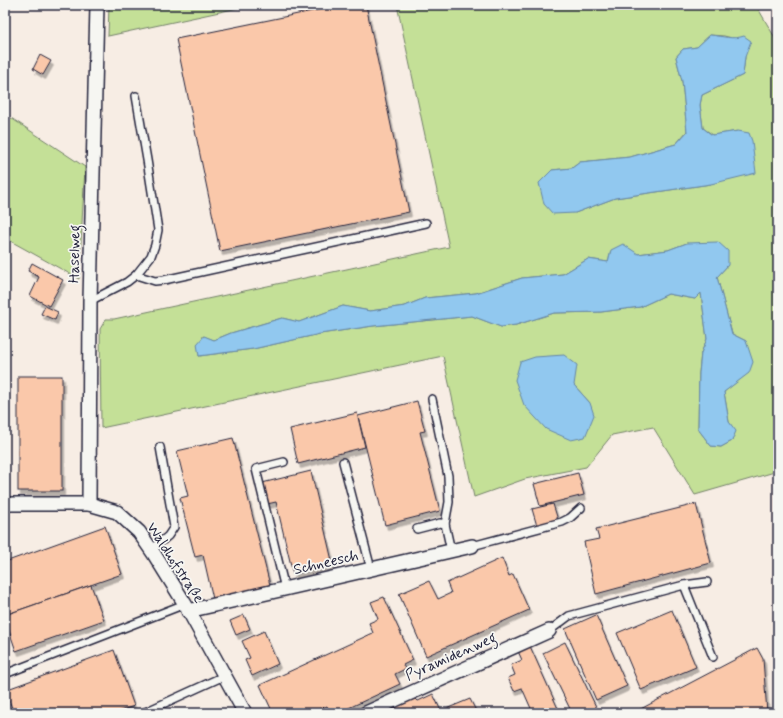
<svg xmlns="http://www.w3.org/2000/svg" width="783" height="718" font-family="Mynerve,sans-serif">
  <defs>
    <filter id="shadow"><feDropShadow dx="2.5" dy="4.5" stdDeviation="0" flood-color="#0004"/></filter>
  </defs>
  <rect width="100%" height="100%" fill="#f7ede4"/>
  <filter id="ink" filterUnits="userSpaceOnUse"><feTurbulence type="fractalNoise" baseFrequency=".025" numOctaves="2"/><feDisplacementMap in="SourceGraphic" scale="8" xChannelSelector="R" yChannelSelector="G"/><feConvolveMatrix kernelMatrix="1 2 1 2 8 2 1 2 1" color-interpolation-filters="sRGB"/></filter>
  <g filter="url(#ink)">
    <!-- green -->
    <g fill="#c4e097" stroke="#738169" fill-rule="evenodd">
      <path d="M109,5H252L108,36Z"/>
      <path d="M397,5H756L778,43V471L695,495L653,427L612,435L586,467L525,479L474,497L443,356L101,428L100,329L106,319H114L449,247ZM710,35L724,36L736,39L745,57L743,75L702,95L700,105L703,128L713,135L738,131L711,184L615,198L575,213L552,170L572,168L580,162L630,157L676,144L687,131L682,81L676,57L683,49L697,47ZM687,243L728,265L717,277L732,334L746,341L748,373L724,392L729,422L735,431L732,441L721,447L711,446L698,429L699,373L701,353L707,339L701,293L695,299L668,294L640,307L601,312L554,313L516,325L501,327L472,316L373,326L320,334L253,349L199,356L203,336L214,340L231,333L282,318L299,322L343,306L370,311L405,306L425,298L476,293L522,278L563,274L588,259L608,262L638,254L668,250ZM515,380L574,385L590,403Z"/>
      <path d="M5,114L85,167L79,279L5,238Z"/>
    </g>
    <!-- water -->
    <g fill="#91c8ef" stroke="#6586a7">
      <path d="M710,35C722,36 733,40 744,36L751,41L745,57L743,75L702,95L700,105L703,128L712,135L738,131L749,133L752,141L756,173L711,184L615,198L575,213L553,214L544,204L539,183L552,170L572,168L580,162L630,157L676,144L687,132L682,81L676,57L683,49L697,47Z"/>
      <path d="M718,242L728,251V265L717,277L732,334L746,341L753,362L749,373L724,392L729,422L736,431L732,441L721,447L711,446L698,429L699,373L701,353L707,339L701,293L695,299L668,294L640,307L601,312L554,313L516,325L501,327L472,316L373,326L320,334L253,349L199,356L197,344L204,336L214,340L231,333L282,318L299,322L343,306L370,311L405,306L425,298L476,293L522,278L563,274L588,259L608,262L611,250L623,244L638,254L668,250L687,243Z"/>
      <path d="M564,355L577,365L574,385L590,403L594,415L585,437L571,440L546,429L524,405L515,380L520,362L535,357Z"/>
    </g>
    <!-- building -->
    <g fill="#fac8aa" stroke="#22223b" filter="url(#shadow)">
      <path d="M342,5H366L409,212L220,251L176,39Z"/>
      <path d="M40,55L51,61L43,75L33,69Z"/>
      <path d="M32,263L63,280L49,306L30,296L39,277L28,271Z"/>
      <path d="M45,306L58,312L55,320L41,314Z"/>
      <rect x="18" y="376" width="44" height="115"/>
      <path d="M417,401L425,431L420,432L440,511L385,525L358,416Z"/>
      <path d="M357,413L365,447L298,464L290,429Z"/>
      <path d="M233,438L270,585L213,599L203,555L195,557L180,498L188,496L177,451Z"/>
      <path d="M311,471L333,565L293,574L276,502L267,504L262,483Z"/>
      <path d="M578,473L584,495L540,506L534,484Z"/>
      <path d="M553,504L558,520L537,526L532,509Z"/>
      <path d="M696,504L711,563L596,594L584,542L599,539L596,529Z"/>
      <path d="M105,526L122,574L5,615V562Z"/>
      <path d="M502,558L509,576L513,574L529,610L426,656L399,594L429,581L438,599L451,593L447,583Z"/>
      <path d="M91,585L104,620L16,651L5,619V615Z"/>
      <path d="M384,597L413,660L403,665L405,669L395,674L400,684L338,713H331L327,706L311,713H273L260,685L373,633L369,623L378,619L371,602Z"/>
      <path d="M672,610L696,667L641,690L617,633Z"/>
      <path d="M244,615L250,629L236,635L230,621Z"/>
      <path d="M596,615L627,686L596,700L565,629Z"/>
      <path d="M264,631L278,664L252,676L245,660L250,658L242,641Z"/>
      <path d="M565,642L599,713H572L543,653Z"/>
      <path d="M529,644L560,713H533L522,688L514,691L508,678L515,675L511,665L522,660L517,649Z"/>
      <path d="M757,648L763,659L767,713H633Z"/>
      <path d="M114,650L134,706L114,713H14L5,690Z"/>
      <path d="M433,694L441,711L470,699L477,713H382L415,698L418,701Z"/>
    </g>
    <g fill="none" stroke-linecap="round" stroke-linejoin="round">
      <defs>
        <g id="lane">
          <path d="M136,275L155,281L164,280L426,223"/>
          <path d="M90,301L127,282L136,275L151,256L155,245L158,230L147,160L136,96"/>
          <path d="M432,399L448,476L449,502L445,524"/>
          <path d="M284,462L256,469L285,589"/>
          <path d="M343,462L371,569"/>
          <path d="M417,529L440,523L445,524L451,551"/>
          <path d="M472,546L562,522L570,518L581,508"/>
          <path d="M151,550L168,536L174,527L160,447"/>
          <path d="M684,585L713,657"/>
          <path d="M549,631L569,616L684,585L707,582"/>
          <path d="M5,674L185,604"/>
          <path d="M143,713L224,676"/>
        </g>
        <g id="street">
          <path d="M5,504H89L117,512L139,532L154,554L185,604L245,713"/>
          <path d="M89,504L90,301L97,5"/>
          <path d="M188,611L472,546"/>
          <path d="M366,713L549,631"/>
        </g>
      </defs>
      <!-- lane casing -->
      <use href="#lane" stroke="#22223b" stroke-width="10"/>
      <!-- street casing -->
      <use href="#street" stroke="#22223b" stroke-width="16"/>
      <!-- lane -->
      <use href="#lane" stroke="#f6f6f2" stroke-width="7"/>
      <!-- street -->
      <use href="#street" stroke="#f6f6f2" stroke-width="13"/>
    </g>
  </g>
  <g text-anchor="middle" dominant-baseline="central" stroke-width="3.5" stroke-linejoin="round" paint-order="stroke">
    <!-- street labels -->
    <g font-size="15" fill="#22223b" stroke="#f6f6f2">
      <text transform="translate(75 254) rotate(-89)">Haselweg</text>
      <text transform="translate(175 563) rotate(57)">Waldhofstraße</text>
      <text transform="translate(326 563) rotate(-13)">Schneesch</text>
      <text transform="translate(451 657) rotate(-24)">Pyramidenweg</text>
    </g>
  </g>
  <!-- margin -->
  <rect width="783" height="718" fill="none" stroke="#f6f6f2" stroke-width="20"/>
  <rect x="10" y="10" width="763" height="698" fill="none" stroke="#22223b" stroke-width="1.5" filter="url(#ink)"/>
</svg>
